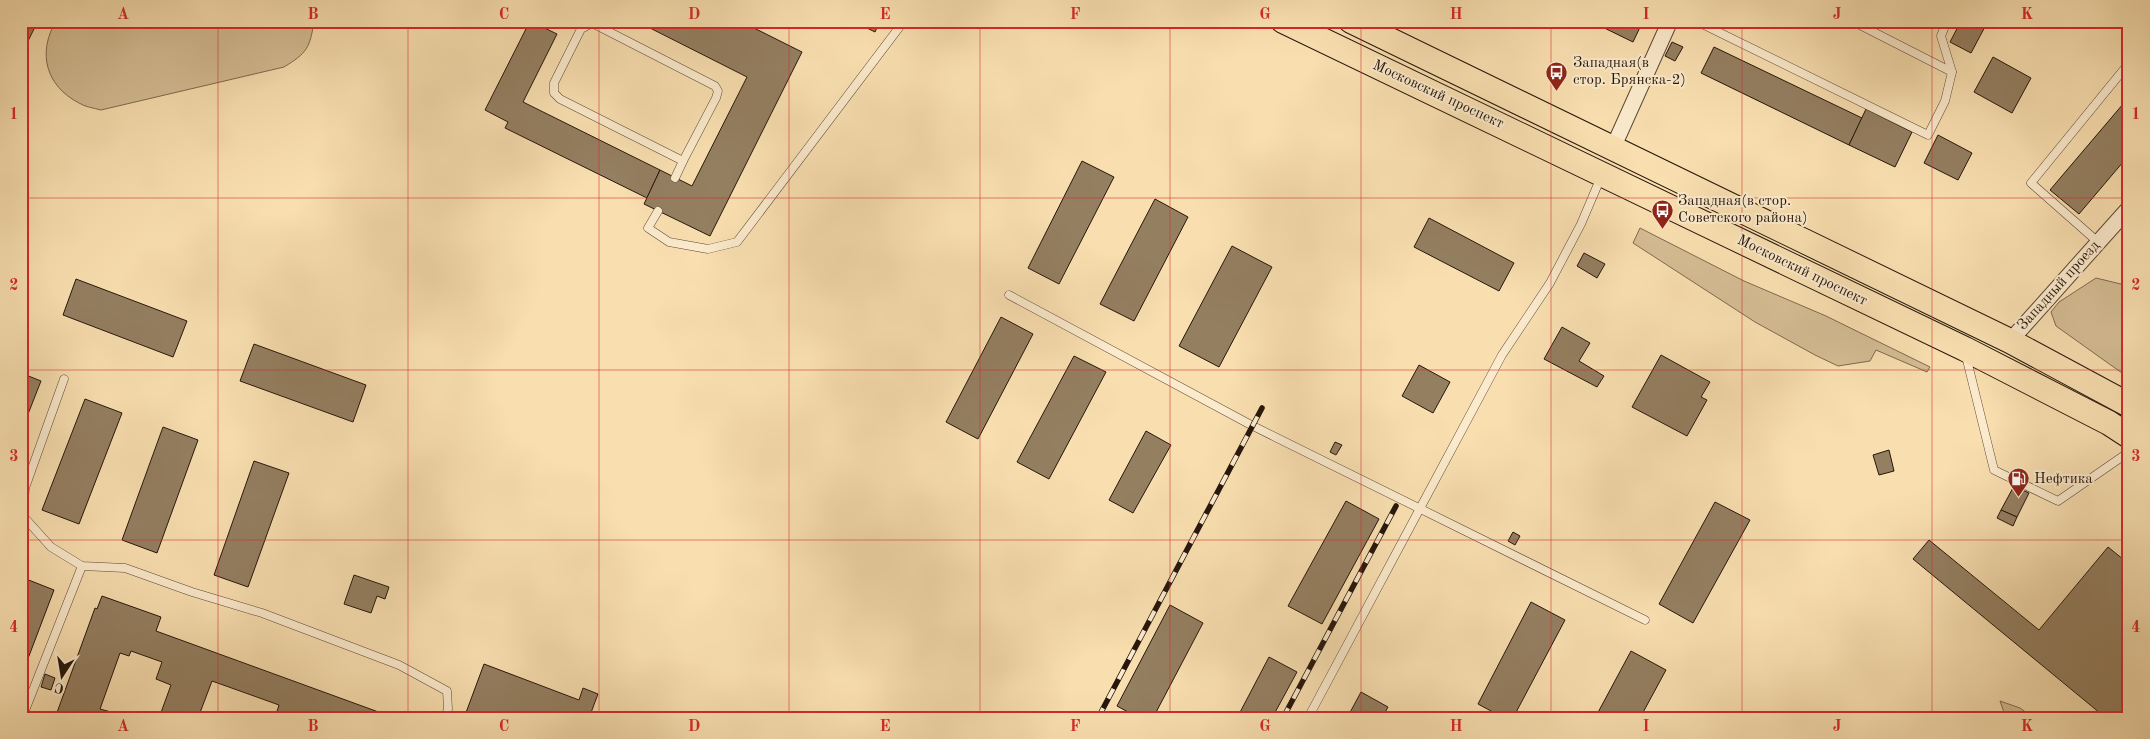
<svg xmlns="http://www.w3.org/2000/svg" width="2150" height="739" font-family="'Old Standard TT',serif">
  <rect width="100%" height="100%" fill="#f9dfb0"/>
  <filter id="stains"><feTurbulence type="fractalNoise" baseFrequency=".004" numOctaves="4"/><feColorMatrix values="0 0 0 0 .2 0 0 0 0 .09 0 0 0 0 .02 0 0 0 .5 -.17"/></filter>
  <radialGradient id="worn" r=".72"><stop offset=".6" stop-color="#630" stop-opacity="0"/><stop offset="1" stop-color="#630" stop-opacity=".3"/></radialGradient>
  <!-- green -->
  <g fill="#d5bd94" stroke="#7e6a50">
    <path d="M56,21H314C310,48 307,53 284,67L101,110C94,108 85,107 79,103C46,86 37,53 56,21Z"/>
    <path d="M1640,228L1744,281L1826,316L1930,367L1927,372L1876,350L1870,361L1838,366L1815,355L1755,322L1633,243Z"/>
    <path d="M2096,278L2129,286V378L2056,326L2051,312L2059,302Z"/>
    <path d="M2000,701L2020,708L2034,718H2006Z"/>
  </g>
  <!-- building -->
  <g fill="#947f61" stroke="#26160b">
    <path d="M21,21H38L21,55Z"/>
    <path d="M530,21L557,34L523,102L660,170L647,198L505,128L508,122L485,110Z"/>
    <path d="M651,21H740L802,52L710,236L644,204L660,170L692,186L747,77L648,27Z"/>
    <path d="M853,21H880L875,32Z"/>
    <path d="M1590,21H1643L1633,42Z"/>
    <path d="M1961,21H1988L1971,53L1950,42Z"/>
    <path d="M1672,42L1683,47L1675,61L1665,56Z"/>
    <path d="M1714,47L1862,118L1849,145L1701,73Z"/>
    <path d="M1993,57L2031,78L2012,113L1974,92Z"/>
    <path d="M2129,97V155L2079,214L2050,190Z"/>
    <path d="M1866,109L1912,132L1895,167L1849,145Z"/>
    <path d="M1938,135L1972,153L1958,180L1924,163Z"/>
    <path d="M1082,161L1114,177L1059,284L1028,268Z"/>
    <path d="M1155,199L1188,217L1134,321L1100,304Z"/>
    <path d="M1429,218L1514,263L1499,291L1414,247Z"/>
    <path d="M1232,246L1272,267L1219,367L1179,346Z"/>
    <path d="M1584,253L1605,264L1597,278L1577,266Z"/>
    <path d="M76,279L187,321L173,357L63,315Z"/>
    <path d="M1001,317L1033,334L978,439L946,422Z"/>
    <path d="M1562,327L1590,343L1579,361L1604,376L1597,387L1544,359Z"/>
    <path d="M254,344L366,385L353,422L240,381Z"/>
    <path d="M1661,355L1710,382L1701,397L1707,400L1687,436L1632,407Z"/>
    <path d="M1074,356L1106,372L1049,479L1017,462Z"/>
    <path d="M1419,365L1450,382L1433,413L1402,396Z"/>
    <path d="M21,373L41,381L21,432Z"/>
    <path d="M85,399L122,413L79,524L42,510Z"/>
    <path d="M163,427L198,440L157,553L122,540Z"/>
    <path d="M1146,431L1171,445L1133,513L1109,500Z"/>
    <path d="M1335,442L1342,445L1336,455L1330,452Z"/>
    <path d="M1889,450L1894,471L1879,475L1873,455Z"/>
    <path d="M254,461L289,473L248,587L214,575Z"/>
    <path d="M2014,486L2029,493L2017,517L2001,510Z"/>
    <path d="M1346,501L1379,519L1322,624L1288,606Z"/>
    <path d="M1715,502L1750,520L1693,623L1659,604Z"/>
    <path d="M2001,510L2017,517L2013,526L1997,518Z"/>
    <path d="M1513,532L1520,536L1515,545L1508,541Z"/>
    <path d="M1929,540L2039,630L2108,547L2129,564V710L2122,718H2106L1913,559Z"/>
    <path d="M354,575L389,587L385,599L377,596L371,613L344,604Z"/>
    <path d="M21,577L54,590L21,677Z"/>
    <path d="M102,596L161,617L156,631L395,718H275L279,705L212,681L198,718H159L171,685L156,679L162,662L131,651L129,656L120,653L100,709L111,712L109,718H55L95,608L97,609Z"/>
    <path d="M1531,602L1565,620L1513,718H1504L1478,704Z"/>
    <path d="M1170,605L1203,623L1153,718H1139L1117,706Z"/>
    <path d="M1631,651L1666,670L1640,718H1595Z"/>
    <path d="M1269,657L1297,672L1272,718H1237Z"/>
    <path d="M484,664L579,700L583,688L598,694L589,718H464Z"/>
    <path d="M45,674L55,678L51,690L41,687Z"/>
    <path d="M1361,692L1388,707L1382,718H1347Z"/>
  </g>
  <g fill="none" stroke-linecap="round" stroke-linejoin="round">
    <defs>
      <g id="lane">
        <path d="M1696,21L1928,135L1945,101L1952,72L1941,36L1947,21"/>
        <path d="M1852,21L1952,72"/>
        <path d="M592,23L715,86L718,91L716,98L683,161L560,99L554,93V83L581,29Z"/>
        <path d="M675,178L683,161"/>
        <path d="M658,211L648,228L669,242L708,249L737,242L904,21"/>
        <path d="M2098,242L2031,183L2129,63"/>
        <path d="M1009,295L1253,426L1645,620"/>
        <path d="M1966,356L1994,470L2058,501L2129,452"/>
        <path d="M64,379L25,488L23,516L51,547L82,566L125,568L192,592L262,613L399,665L447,691L448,709L445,718"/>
        <path d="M22,718L82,566"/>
        <path d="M1308,718L1502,355L1550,283L1581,224L1601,177"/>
      </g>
      <g id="street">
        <path d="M1612,150L1670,21"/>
        <path d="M2010,341L2129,208"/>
      </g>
      <g id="primary">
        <path d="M1283,21L1965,349L2109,423L2129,436"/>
        <path d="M1351,21L2010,341L2129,405"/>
      </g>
    </defs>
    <!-- lane casing -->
    <use href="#lane" stroke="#5b4834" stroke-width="9"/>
    <!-- street casing -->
    <use href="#street" stroke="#5b4834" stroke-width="17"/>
    <!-- primary casing -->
    <use href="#primary" stroke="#26160b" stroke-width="26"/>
    <!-- lane -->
    <use href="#lane" stroke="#fbeacc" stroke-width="8"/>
    <!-- street -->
    <use href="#street" stroke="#fbeacc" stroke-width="15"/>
    <!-- primary -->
    <use href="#primary" stroke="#f9dfb0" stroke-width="24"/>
    <defs>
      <g id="rail">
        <path d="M1098,718L1262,408"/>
        <path d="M1283,718L1396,506"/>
      </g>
    </defs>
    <!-- rail casing -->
    <use href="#rail" stroke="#26160b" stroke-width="5.5"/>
    <!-- rail -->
    <use href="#rail" stroke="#fbeacc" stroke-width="4" stroke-dasharray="11" stroke-linecap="butt"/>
  </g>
  <!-- grid -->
  <path fill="none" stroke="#d62828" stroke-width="1" stroke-opacity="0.55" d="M218,21V718M408,21V718M599,21V718M789,21V718M980,21V718M1170,21V718M1361,21V718M1551,21V718M1742,21V718M1932,21V718M21,198H2129M21,370H2129M21,540H2129"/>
  <!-- icons -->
  <defs>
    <symbol id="bus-pin" viewBox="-11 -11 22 30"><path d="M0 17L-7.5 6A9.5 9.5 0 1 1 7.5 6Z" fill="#8f2418" stroke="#fbeacc"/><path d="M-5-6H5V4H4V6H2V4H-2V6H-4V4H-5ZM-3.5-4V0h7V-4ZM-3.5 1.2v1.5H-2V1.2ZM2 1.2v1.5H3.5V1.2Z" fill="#fff"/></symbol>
    <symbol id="fuel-pin" viewBox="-11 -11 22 30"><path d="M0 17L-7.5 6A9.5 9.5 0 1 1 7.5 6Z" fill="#8f2418" stroke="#fbeacc"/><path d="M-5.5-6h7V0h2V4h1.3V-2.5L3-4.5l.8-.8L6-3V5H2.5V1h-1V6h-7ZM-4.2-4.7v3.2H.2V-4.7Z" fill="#fff"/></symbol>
  </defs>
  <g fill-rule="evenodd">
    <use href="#bus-pin" x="1544" y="60" width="25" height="34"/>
    <use href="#bus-pin" x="1650" y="198" width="25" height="34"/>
    <use href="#fuel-pin" x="2006" y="466" width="25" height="34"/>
  </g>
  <g text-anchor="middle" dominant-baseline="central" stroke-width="4" stroke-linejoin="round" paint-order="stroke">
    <!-- poi labels -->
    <g font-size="15" fill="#26160b" stroke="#fbeacc" text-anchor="start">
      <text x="1573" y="63">Западная(в<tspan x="1573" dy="17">стор. Брянска-2)</tspan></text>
      <text x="1678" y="201">Западная(в стор.<tspan x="1678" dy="17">Советского района)</tspan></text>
      <text x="2034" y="479">Нефтика</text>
    </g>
    <!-- street labels -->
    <g font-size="15" fill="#26160b" stroke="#fbeacc">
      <text transform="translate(1438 95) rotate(25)">Московский проспект</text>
      <text transform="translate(1802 271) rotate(26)">Московский проспект</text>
      <text transform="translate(2059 286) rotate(-48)">Западный проезд</text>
    </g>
  </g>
  <!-- margin -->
  <rect width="2150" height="739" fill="none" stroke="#f9dfb0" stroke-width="55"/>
  <!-- north arrow -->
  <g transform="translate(62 676) rotate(192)" stroke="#fbeacc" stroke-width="4" paint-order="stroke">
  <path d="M0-4L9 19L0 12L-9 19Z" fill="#26160b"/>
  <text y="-8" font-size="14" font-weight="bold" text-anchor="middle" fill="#26160b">С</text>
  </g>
  <rect x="28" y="28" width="2094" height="684" fill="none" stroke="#d62828" stroke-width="2"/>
  <g font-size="16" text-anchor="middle" font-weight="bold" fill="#d62828">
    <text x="123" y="19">A</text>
    <text x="313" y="19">B</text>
    <text x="504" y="19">C</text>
    <text x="694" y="19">D</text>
    <text x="885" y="19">E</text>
    <text x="1075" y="19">F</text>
    <text x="1265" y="19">G</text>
    <text x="1456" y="19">H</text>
    <text x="1646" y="19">I</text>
    <text x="1837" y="19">J</text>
    <text x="2027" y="19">K</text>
    <text x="14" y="119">1</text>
    <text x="2136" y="119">1</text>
    <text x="14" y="290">2</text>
    <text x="2136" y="290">2</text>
    <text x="14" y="461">3</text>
    <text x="2136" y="461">3</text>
    <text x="14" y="632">4</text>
    <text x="2136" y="632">4</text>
    <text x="123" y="731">A</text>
    <text x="313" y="731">B</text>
    <text x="504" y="731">C</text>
    <text x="694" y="731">D</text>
    <text x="885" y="731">E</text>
    <text x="1075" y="731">F</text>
    <text x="1265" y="731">G</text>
    <text x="1456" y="731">H</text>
    <text x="1646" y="731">I</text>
    <text x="1837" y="731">J</text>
    <text x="2027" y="731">K</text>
  </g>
  <rect width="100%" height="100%" filter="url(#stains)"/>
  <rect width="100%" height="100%" fill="url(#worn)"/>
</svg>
